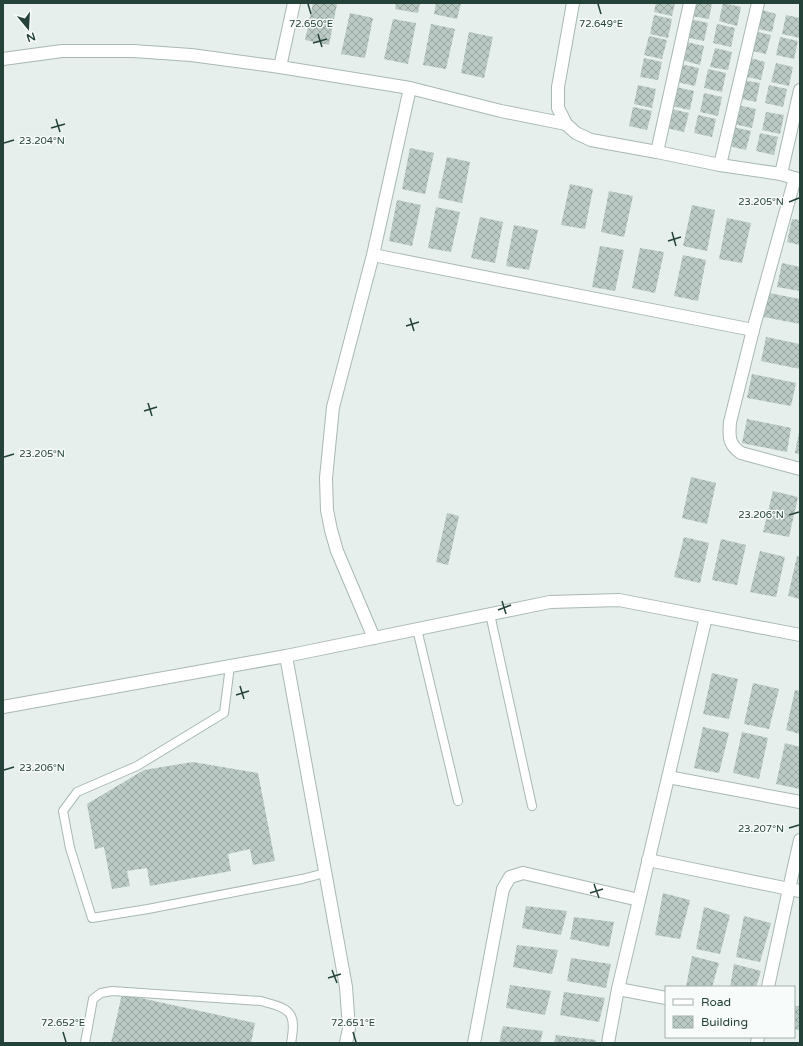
<svg xmlns="http://www.w3.org/2000/svg" width="803" height="1046" font-family="'Varela Round',sans-serif">
  <defs>
    <pattern id="building-cross-hatch" width="8" height="8" patternUnits="userSpaceOnUse"><rect width="8" height="8" fill="#bbcac4"/><path d="M0 0l8 8M0 8l8-8" fill="none" stroke="#98a6a0"/></pattern>
  </defs>
  <rect width="100%" height="100%" fill="#e6efeb"/>
  <!-- building -->
  <g fill="url(#building-cross-hatch)">
    <path d="M313,3H331L337,4L329,45L305,40Z"/>
    <path d="M396,3H420L418,13L395,9Z"/>
    <path d="M436,3H461L457,19L434,14Z"/>
    <path d="M656,3H675L672,16L654,12Z"/>
    <path d="M694,3H712L709,19L691,16Z"/>
    <path d="M723,3L741,7L737,26L719,21Z"/>
    <path d="M758,9L776,14L772,32L754,28Z"/>
    <path d="M350,13L373,18L365,58L341,54Z"/>
    <path d="M654,15L672,19L668,38L650,34Z"/>
    <path d="M786,15L800,18V38L782,34Z"/>
    <path d="M393,19L416,23L408,64L384,59Z"/>
    <path d="M690,19L708,23L704,41L685,37Z"/>
    <path d="M431,24L455,29L446,69L423,65Z"/>
    <path d="M717,24L735,28L731,47L713,43Z"/>
    <path d="M753,31L771,35L766,54L748,50Z"/>
    <path d="M469,32L493,37L484,78L461,73Z"/>
    <path d="M649,36L667,40L662,59L644,55Z"/>
    <path d="M780,37L798,41L794,59L776,55Z"/>
    <path d="M686,42L704,46L700,65L682,60Z"/>
    <path d="M715,48L732,52L728,70L710,67Z"/>
    <path d="M747,57L765,62L761,80L743,76Z"/>
    <path d="M644,58L662,62L658,80L640,77Z"/>
    <path d="M776,63L793,67L789,86L771,82Z"/>
    <path d="M681,64L699,68L695,86L677,82Z"/>
    <path d="M708,69L726,73L722,92L704,88Z"/>
    <path d="M742,80L760,83L756,102L738,98Z"/>
    <path d="M638,85L656,89L652,108L634,104Z"/>
    <path d="M769,85L787,89L783,107L765,103Z"/>
    <path d="M676,87L694,91L690,110L672,106Z"/>
    <path d="M704,93L722,97L718,116L700,112Z"/>
    <path d="M738,105L756,109L752,128L734,124Z"/>
    <path d="M633,107L652,111L647,130L629,126Z"/>
    <path d="M671,109L689,113L684,132L666,128Z"/>
    <path d="M766,112L784,115L780,134L762,130Z"/>
    <path d="M698,115L716,119L712,137L694,133Z"/>
    <path d="M733,127L751,131L746,150L729,146Z"/>
    <path d="M760,133L778,137L774,155L756,151Z"/>
    <path d="M410,148L434,153L425,194L402,189Z"/>
    <path d="M447,157L470,162L462,203L438,198Z"/>
    <path d="M570,184L593,189L585,229L561,225Z"/>
    <path d="M609,191L633,196L624,237L601,232Z"/>
    <path d="M397,200L421,205L412,246L389,241Z"/>
    <path d="M692,205L715,210L707,251L683,246Z"/>
    <path d="M436,207L460,212L451,252L428,248Z"/>
    <path d="M480,217L503,222L495,263L471,258Z"/>
    <path d="M727,218L751,223L742,263L719,259Z"/>
    <path d="M792,219L800,220V245L787,242Z"/>
    <path d="M514,225L538,230L529,270L506,266Z"/>
    <path d="M600,246L624,250L615,291L592,287Z"/>
    <path d="M640,248L664,252L655,293L632,288Z"/>
    <path d="M683,255L706,260L698,301L674,296Z"/>
    <path d="M782,263L800,267V291L777,287Z"/>
    <path d="M769,293L800,299V324L764,317Z"/>
    <path d="M766,337L800,344V369L761,361Z"/>
    <path d="M752,374L796,383L791,406L747,398Z"/>
    <path d="M747,419L791,428L787,452L742,443Z"/>
    <path d="M799,432H800V454L795,453Z"/>
    <path d="M691,477L716,483L707,524L682,518Z"/>
    <path d="M773,491L798,497L789,537L763,532Z"/>
    <path d="M447,513L459,516L448,565L436,562Z"/>
    <path d="M684,537L709,543L700,583L674,577Z"/>
    <path d="M721,539L746,545L737,585L712,580Z"/>
    <path d="M760,551L785,557L776,597L750,592Z"/>
    <path d="M797,556H800V599L788,596Z"/>
    <path d="M712,673L738,679L729,719L703,714Z"/>
    <path d="M753,683L779,689L769,729L744,724Z"/>
    <path d="M795,690L800,691V734L786,730Z"/>
    <path d="M703,727L729,733L719,773L694,768Z"/>
    <path d="M742,732L768,738L759,779L733,773Z"/>
    <path d="M785,743L800,747V789L776,784Z"/>
    <path d="M193,762L258,773L275,861L253,865L250,849L228,854L231,871L150,886L147,868L127,871L130,886L112,889L104,847L95,849L87,804L144,770Z"/>
    <path d="M663,893L690,900L680,939L655,935Z"/>
    <path d="M526,906L567,911L561,935L522,928Z"/>
    <path d="M704,907L730,915L720,954L696,949Z"/>
    <path d="M744,916L771,923L760,962L736,957Z"/>
    <path d="M574,917L614,922L609,947L570,939Z"/>
    <path d="M517,945L558,950L552,974L513,967Z"/>
    <path d="M692,956L719,963L712,987H686Z"/>
    <path d="M571,958L611,964L606,988L567,981Z"/>
    <path d="M734,964L761,971L756,987H730Z"/>
    <path d="M510,985L551,991L545,1015L506,1008Z"/>
    <path d="M564,992L605,998L599,1022L560,1015Z"/>
    <path d="M122,994L255,1023L251,1043H111Z"/>
    <path d="M794,1006H800V1030L794,1029Z"/>
    <path d="M503,1026L543,1031L540,1043H499Z"/>
    <path d="M556,1035L596,1040V1043H554Z"/>
  </g>
  <g fill="none" stroke-linecap="round" stroke-linejoin="round">
    <defs>
      <g id="lane">
        <path d="M490,614L532,806"/>
        <path d="M417,629L458,801"/>
        <path d="M230,666L224,713L137,766L77,792L63,811L70,848L92,918L148,909L302,879L325,873"/>
        <path d="M85,1043L93,999L101,993L112,991L261,1001C290,1009 297,1011 291,1043"/>
      </g>
      <g id="street">
        <path d="M573,3L558,87V108L566,124L576,133L591,140L657,152L720,165L781,174L800,180"/>
        <path d="M3,59L62,51H133L191,55L280,67L410,88L501,111L566,124"/>
        <path d="M280,67L294,3"/>
        <path d="M657,152L690,3"/>
        <path d="M720,165L758,3"/>
        <path d="M781,174L800,90"/>
        <path d="M795,178L753,330L730,422C729,436 728,444 741,453L800,469"/>
        <path d="M373,255L753,330"/>
        <path d="M374,638L337,551L331,530L327,510L326,478L333,407L373,255L410,88"/>
        <path d="M286,656L346,987L349,1028L346,1043"/>
        <path d="M3,707L286,656L550,602L619,600L800,635"/>
        <path d="M668,777L800,802"/>
        <path d="M800,840L789,889L800,891"/>
        <path d="M648,860L789,889L768,987"/>
        <path d="M618,989L706,617"/>
        <path d="M474,1043L503,889L510,877L523,873L639,900"/>
        <path d="M608,1043L618,989L666,998"/>
        <path d="M757,1043L758,1037"/>
      </g>
    </defs>
    <!-- lane casing -->
    <use href="#lane" stroke="#a8b8b2" stroke-width="10"/>
    <!-- street casing -->
    <use href="#street" stroke="#a8b8b2" stroke-width="14"/>
    <!-- lane -->
    <use href="#lane" stroke="#fff" stroke-width="8"/>
    <!-- street -->
    <use href="#street" stroke="#fff" stroke-width="12"/>
  </g>
  <!-- ticks -->
  <path fill="none" stroke="#24423a" stroke-width="1.5" d="M308,4L311,14M598,4L601,14M318,34L322,47M313,43L327,39M56,119L60,132M51,128L65,124M4,143L14,140M789,202L799,198M672,232L676,246M668,241L681,237M410,318L414,331M406,326L419,322M148,403L152,416M144,411L157,407M4,457L14,454M789,515L799,512M502,601L506,614M498,610L511,605M240,686L244,699M236,695L249,691M4,770L14,767M789,828L799,825M594,884L599,898M590,893L603,889M332,970L337,983M328,978L341,974M63,1032L66,1042M353,1032L356,1042"/>
  <g font-size="10" text-anchor="middle" fill="#24423a" stroke="#f7fbf9" stroke-width="3" stroke-linejoin="round" paint-order="stroke">
    <text x="311" y="27">72.650°E</text>
    <text x="601" y="27">72.649°E</text>
    <text x="42" y="144">23.204°N</text>
    <text x="761" y="205">23.205°N</text>
    <text x="42" y="457">23.205°N</text>
    <text x="761" y="518">23.206°N</text>
    <text x="42" y="771">23.206°N</text>
    <text x="761" y="832">23.207°N</text>
    <text x="63" y="1026">72.652°E</text>
    <text x="353" y="1026">72.651°E</text>
  </g>
  <!-- border -->
  <rect width="803" height="1046" fill="none" stroke="#24423a" stroke-width="8"/>
  <!-- legend -->
  <rect x="665" y="986" width="130" height="52" fill="#f7fbf9" stroke="#a3b1ad"/>
  <rect x="673" y="999" width="20" height="6" fill="#ffffff" stroke="#a3b1ad"/>
  <text x="701" y="1006" font-size="12" fill="#24423a">Road</text>
  <rect x="673" y="1016" width="20" height="12" fill="url(#building-cross-hatch)" stroke="#a3b1ad"/>
  <text x="701" y="1026" font-size="12" fill="#24423a">Building</text>
  <!-- north arrow -->
  <g transform="translate(28 28) rotate(162)" stroke="#f7fbf9" stroke-width="3" paint-order="stroke">
  <path d="M0-3L7 15L0 10L-7 15Z" fill="#24423a"/>
  <text y="-6" font-size="11" font-weight="bold" text-anchor="middle" fill="#24423a">N</text>
  </g>
</svg>
